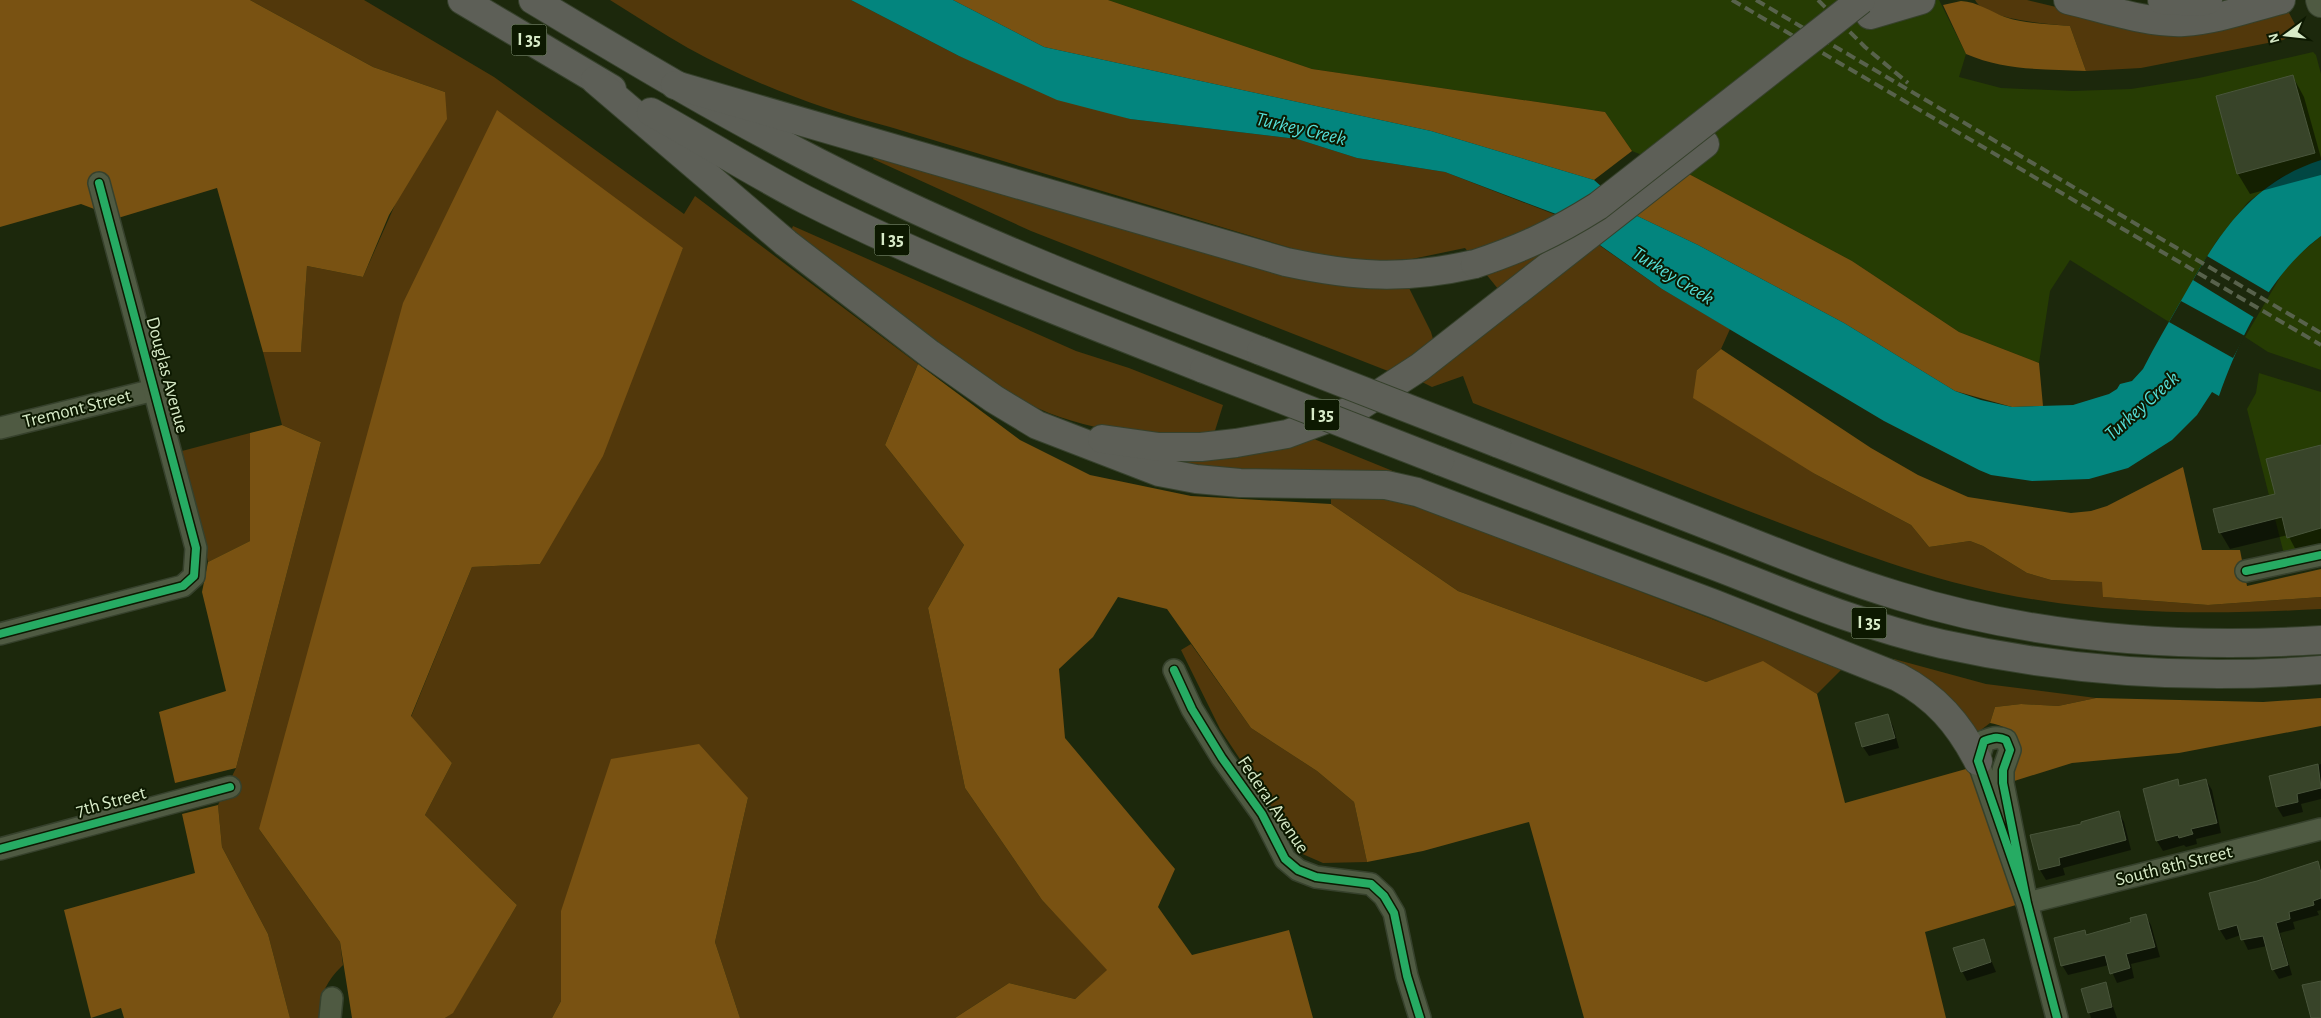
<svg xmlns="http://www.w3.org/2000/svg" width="2321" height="1018" font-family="'Alegreya Sans',sans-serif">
  <rect width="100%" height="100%" fill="#1c280c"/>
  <!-- built -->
  <g fill="#263c03">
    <path d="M1108,0H1939L1966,54L1959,77L2001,88L2073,91L2131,89L2199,78L2313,52L2316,55L2321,74V160L2280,178L2248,202L2216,242L2169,322L2070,260L2050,291L2039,363L1959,332L1852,261L1687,173L1632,151L1605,112L1312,69Z"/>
    <path d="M2321,236V370L2268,352L2245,337L2283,272L2296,257Z"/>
    <path d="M2259,373L2321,392V548L2285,558L2247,409L2256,393Z"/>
  </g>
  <!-- green -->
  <g fill="#52380b">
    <path d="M250,0H364L494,77L684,214L695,196L918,364L885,445L964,545L928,608L965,788L1042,900L1108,970L1075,999L1009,983L955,1018H740L715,942L748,798L561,911V1001L552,1018H445L453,1012L517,905L425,815L452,763L411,717L472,567L540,564L683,248L259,829L340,942L343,965C329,978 316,999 321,1018H290L268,934L222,847L218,805L236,768L321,442L282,425L263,352L301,351L307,266L363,277L445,92L373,67Z"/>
    <path d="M610,0H851L959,56L1130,119L1297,139L1357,158L1445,172L1556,215L1662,289L1730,329L1721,349L1697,370L1815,474L1911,525L1929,547L1970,541L1983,546L2027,573L2051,580L2103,582V597L2208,605L2321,597V609C2226,614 2132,615 2038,600C1937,585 1841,546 1746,510C1655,474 1564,439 1473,403L1463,376L1432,387L1420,381L1515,310L1465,248L1412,259L1361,262L1311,254L890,127C820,109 752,83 688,48C662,33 636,16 610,0Z"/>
    <path d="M1975,0H2027L2073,11H2288L2299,32L2283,40L2141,68L2086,71L2070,26C2049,24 1985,20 1975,0Z"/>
    <path d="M876,151L1408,286L1431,332L1433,339L1430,345L1393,373L1031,231L873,159Z"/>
    <path d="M793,226L1076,351L1129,368L1223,405L1213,437C1136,438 1071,430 1003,391L789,235Z"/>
    <path d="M250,433V541L208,562L182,451Z"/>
    <path d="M1314,439L1410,478L1232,474L1171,463L1236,458Z"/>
    <path d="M1331,497H1373L1390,499L1441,515L1842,669L1817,694L1763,662L1706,682L1458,591L1331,504Z"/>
    <path d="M1191,644L1251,728L1317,771L1354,802L1367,862L1323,863L1298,852L1269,803L1220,729L1181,650Z"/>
    <path d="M1894,659L1986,684L2096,698L2058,706L2021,704L1995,707L1990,723L1973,736L1893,665Z"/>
  </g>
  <!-- forest -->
  <g fill="#795212">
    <path d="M0,0H250L373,67L445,92L447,119L389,215L363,277L307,266L301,352H263L217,188L118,218L81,204L0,227Z"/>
    <path d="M953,0H1108L1312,69L1605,112L1632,151L1594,180L1431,131L1044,47Z"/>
    <path d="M1961,1C1978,2 1989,11 2005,17C2025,24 2048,24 2070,26L2086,71C2045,69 2005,71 1966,54L1943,5Z"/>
    <path d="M497,110L683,248L603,456L540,564L472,567L411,716L452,763L425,815L517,905L453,1013L445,1018H352L340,942L259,829L403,303Z"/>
    <path d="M1687,173L1852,261L1959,332L2039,363L2043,406L2012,407L1955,391L1844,323L1698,245L1633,214Z"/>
    <path d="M1721,349L1871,448L1918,475L1968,497L2071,513L2091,511L2107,506L2183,467L2202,550H2240L2247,586L2321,569V597L2208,605L2103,597L2102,582L2051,580L2027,573L1983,546L1970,541L1929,547L1911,525L1815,474L1693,398L1697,370Z"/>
    <path d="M918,364L1020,440L1090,475L1191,496L1331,504L1458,591L1706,682L1763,661L1817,694L1845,803L1973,767L2016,905L1925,932L1946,1018H1584L1529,822L1423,851L1367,862L1354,802L1317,771L1251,728L1167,609L1118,597L1093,637L1059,669L1065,738L1175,869L1158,907L1192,955L1289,930L1313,1018H955L1009,983L1075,999L1107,970L1042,900L965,788L928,608L964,545L885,445Z"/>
    <path d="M282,425L321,442L236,768L175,783L159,712L226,691L202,592L208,562L250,541V433Z"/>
    <path d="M2096,698L2263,702L2321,698V726L2179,753L2072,763L2011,782C2020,756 2026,729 1990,723L1995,707L2021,704L2058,706Z"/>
    <path d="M699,744L748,798L715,942L740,1018H552L561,1001V911L611,759Z"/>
    <path d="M218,805L222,847L268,934L290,1018H124L121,1008L91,1018L64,910L195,873L182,814Z"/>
  </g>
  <!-- water -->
  <path fill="#03857e" d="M851,0H953L1044,47L1431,131L1594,180L1633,214L1698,245L1844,323L1955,391L1981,400L2012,407L2073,405L2109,394L2117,389L2120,384L2132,381L2143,369C2155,345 2169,322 2182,299C2217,237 2249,183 2321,160V236C2270,274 2240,337 2219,396L2212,392L2197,415L2172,440L2128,468L2089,479L2032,481L1991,475L1979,470L1884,421L1662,289L1556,214L1445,172L1357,158L1297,139L1130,119L1057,100L959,56Z"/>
  <!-- pier -->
  <g fill="#1c280c">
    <path d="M2207,256L2270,293L2255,318L2193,280Z"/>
    <path d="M2181,301L2245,336L2233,358L2169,322Z"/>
  </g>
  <!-- shadow -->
  <g fill="#0007">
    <path d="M2293,77L2304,97L2321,158V175L2250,194L2238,174L2217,97Z"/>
    <path d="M2321,449V548L2298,554L2288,535L2230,549L2220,532L2277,495Z"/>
    <path d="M1887,716L1893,726L1899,748L1869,756L1863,747Z"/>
    <path d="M2321,764V799L2301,804L2303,812L2283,817L2277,807L2270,777Z"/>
    <path d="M2206,780L2212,790L2221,833L2196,839L2197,844L2186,847L2184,845L2163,851L2157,841L2144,790L2177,781L2180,787Z"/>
    <path d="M2119,813L2124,822L2131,850L2063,868L2065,875L2046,880L2040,870L2031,836L2083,825Z"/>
    <path d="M2317,863L2321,869V910L2317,911L2319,915L2293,922L2295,929L2280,933L2292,975L2279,979L2273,969L2267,946L2248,950L2241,935L2226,940L2220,930L2211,894L2258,882Z"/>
    <path d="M2145,915L2151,925L2160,957L2131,964L2134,978L2117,983L2109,965L2068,975L2062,965L2085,932L2087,936L2133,923Z"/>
    <path d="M1983,941L1996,972L1967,981L1962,971Z"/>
    <path d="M2105,984L2117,1018H2091L2083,990Z"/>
  </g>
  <!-- building -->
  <g fill="#384429" stroke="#49553b">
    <path d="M2293,75L2315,153L2237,174L2216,96Z"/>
    <path d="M2321,445V528L2287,538L2282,517L2219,533L2213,509L2275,494L2266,459Z"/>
    <path d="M1888,714L1895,738L1862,747L1855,723Z"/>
    <path d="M2318,764L2321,788L2297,794L2298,802L2276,807L2269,776Z"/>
    <path d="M2178,779L2179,786L2206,779L2217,823L2191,829L2193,834L2179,838L2178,835L2156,841L2143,789Z"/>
    <path d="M2119,811L2126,840L2059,858L2060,865L2039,870L2030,835L2081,824V822Z"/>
    <path d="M2318,861L2321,873V898L2313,901L2314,905L2289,912L2290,919L2276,923L2288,965L2272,970L2263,936L2241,940L2237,925L2219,930L2209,893L2257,881Z"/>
    <path d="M2146,914L2155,947L2126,954L2130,968L2110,974L2105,955L2061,966L2054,938L2085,930L2086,935L2131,922L2130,918Z"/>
    <path d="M1984,939L1991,962L1961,972L1953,948Z"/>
    <path d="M2321,981V1018H2311L2302,985Z"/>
    <path d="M2106,982L2112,1007L2088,1013L2081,989Z"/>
  </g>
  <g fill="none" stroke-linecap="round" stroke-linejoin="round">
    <defs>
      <g id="street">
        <path d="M0,428L154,390"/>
        <path d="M2246,571L2321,555"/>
        <path d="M0,634L183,586L194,576L196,548L99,183"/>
        <path d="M1174,670L1192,709L1222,758L1262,814L1285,859L1298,870L1316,877L1371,884L1384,896L1394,913L1407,976L1420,1018"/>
        <path d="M0,849L230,787"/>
        <path d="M2027,903L1978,761L1984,741C1993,738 1998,736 2006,740L2010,750L2003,770V783L2027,903L2057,1018"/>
        <path d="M2027,903L2321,829"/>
        <path d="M330,1018L332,998"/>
      </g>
      <path id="secondary" d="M2320,0L2321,3"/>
      <g id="highway">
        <path d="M462,0L612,89"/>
        <path d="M533,0C633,60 733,120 837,172C975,241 1118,296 1261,351"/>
        <path d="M2068,0C2103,8 2148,24 2184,22C2217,20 2249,8 2281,0"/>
        <path d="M2162,0L2200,2L2208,0"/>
        <path d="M1870,15L1921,0"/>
        <path d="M595,80L786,243L930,354L994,399L1037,425L1159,472L1196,479L1240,483L1386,485L1417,492L1715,604L1898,677C1936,697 1959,724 1978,761"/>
        <path d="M675,85L1286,262C1356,277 1404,280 1475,264"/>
        <path d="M651,112C703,141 754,173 806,200C935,265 1070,316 1204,369"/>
        <path d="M1102,439L1159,447H1201L1236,443L1287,434L1357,408L1420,367L1705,144"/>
        <path d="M1497,443C1575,473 1652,504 1730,534C1786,556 1842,579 1899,596C2035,638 2180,649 2321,640"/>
        <path d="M1440,461C1533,497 1627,533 1720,568C1792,596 1866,627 1942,644C2065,671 2195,680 2321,670"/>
      </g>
    </defs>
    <!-- street casing -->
    <use href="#street" stroke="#36412c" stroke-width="24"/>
    <!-- secondary casing -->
    <use href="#secondary" stroke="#36412c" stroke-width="30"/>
    <!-- highway casing -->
    <use href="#highway" stroke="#36412c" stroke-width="30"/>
    <!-- street -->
    <use href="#street" stroke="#4f5a42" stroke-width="21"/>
    <!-- secondary -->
    <use href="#secondary" stroke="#4f5a42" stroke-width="28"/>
    <!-- highway -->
    <use href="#highway" stroke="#5d5f57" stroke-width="28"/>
    <!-- rail -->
    <g stroke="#58624c" stroke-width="4" stroke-dasharray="10 5" stroke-linecap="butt">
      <path d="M1732,0L2321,345"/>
      <path d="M1756,0L2321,333"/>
      <path d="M1818,0L1865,47L1908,83"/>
    </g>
    <defs>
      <g id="highway-bridge">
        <path d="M1475,264C1523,248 1555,233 1598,206L1861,0"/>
        <path d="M1261,351L1497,443"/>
        <path d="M1204,369L1440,461"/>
      </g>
    </defs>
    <!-- highway-bridge casing -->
    <use href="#highway-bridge" stroke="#36412c" stroke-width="30" stroke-linecap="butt"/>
    <!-- highway-bridge -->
    <use href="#highway-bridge" stroke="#5d5f57" stroke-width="28"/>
    <defs>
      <g id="cycleway">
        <path d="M2246,571L2321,555"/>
        <path d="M0,634L183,586L194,576L196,548L99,183"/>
        <path d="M1174,670L1192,709L1222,758L1262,814L1285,859L1298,870L1316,877L1371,884L1384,896L1394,913L1407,976L1420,1018"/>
        <path d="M0,849L230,787"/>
        <path d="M2027,903L1978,761L1984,741C1993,738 1998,736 2006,740L2010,750L2003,770V783L2027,903L2057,1018"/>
      </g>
    </defs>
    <!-- cycleway casing -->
    <use href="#cycleway" stroke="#0d1901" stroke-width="11"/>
    <!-- cycleway -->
    <use href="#cycleway" stroke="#26ab63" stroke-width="8"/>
  </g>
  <g text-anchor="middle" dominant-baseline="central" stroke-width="4" stroke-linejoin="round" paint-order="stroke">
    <!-- shield labels -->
    <g fill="#0d1901" stroke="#9aab8c" stroke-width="1">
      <rect x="511.5" y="24.5" width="35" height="31" rx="4"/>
      <rect x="874.5" y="224.5" width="35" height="31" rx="4"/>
      <rect x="1304.5" y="399.5" width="35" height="31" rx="4"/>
      <rect x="1851.5" y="607.5" width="35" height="31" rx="4"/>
    </g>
    <g font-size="18" font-weight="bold" fill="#d7eac7">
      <text x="529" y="40">I 35</text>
      <text x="892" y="240">I 35</text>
      <text x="1322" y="415">I 35</text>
      <text x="1869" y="623">I 35</text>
    </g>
    <!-- street labels -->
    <g font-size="19" fill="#d7eac7" stroke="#0d1901">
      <text transform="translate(167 375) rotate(75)">Douglas Avenue</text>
      <text transform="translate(77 409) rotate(-14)">Tremont Street</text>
      <text transform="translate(111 802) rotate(-15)">7th Street</text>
      <text transform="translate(1273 805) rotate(56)">Federal Avenue</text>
      <text transform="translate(2174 866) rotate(-14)">South 8th Street</text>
    </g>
    <!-- water labels -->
    <g font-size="20" font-style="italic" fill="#55ded7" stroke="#0d1901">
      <text transform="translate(1301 129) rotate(13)">Turkey Creek</text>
      <text transform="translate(1673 276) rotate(32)">Turkey Creek</text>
      <text transform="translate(2142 406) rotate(-42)">Turkey Creek</text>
    </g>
  </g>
  <!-- north arrow -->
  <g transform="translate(2286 35) rotate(255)" stroke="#0d1901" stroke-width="4" paint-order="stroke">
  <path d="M0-4L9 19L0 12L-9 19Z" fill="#d7eac7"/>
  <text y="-8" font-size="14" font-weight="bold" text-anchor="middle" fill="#d7eac7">N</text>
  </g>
</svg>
